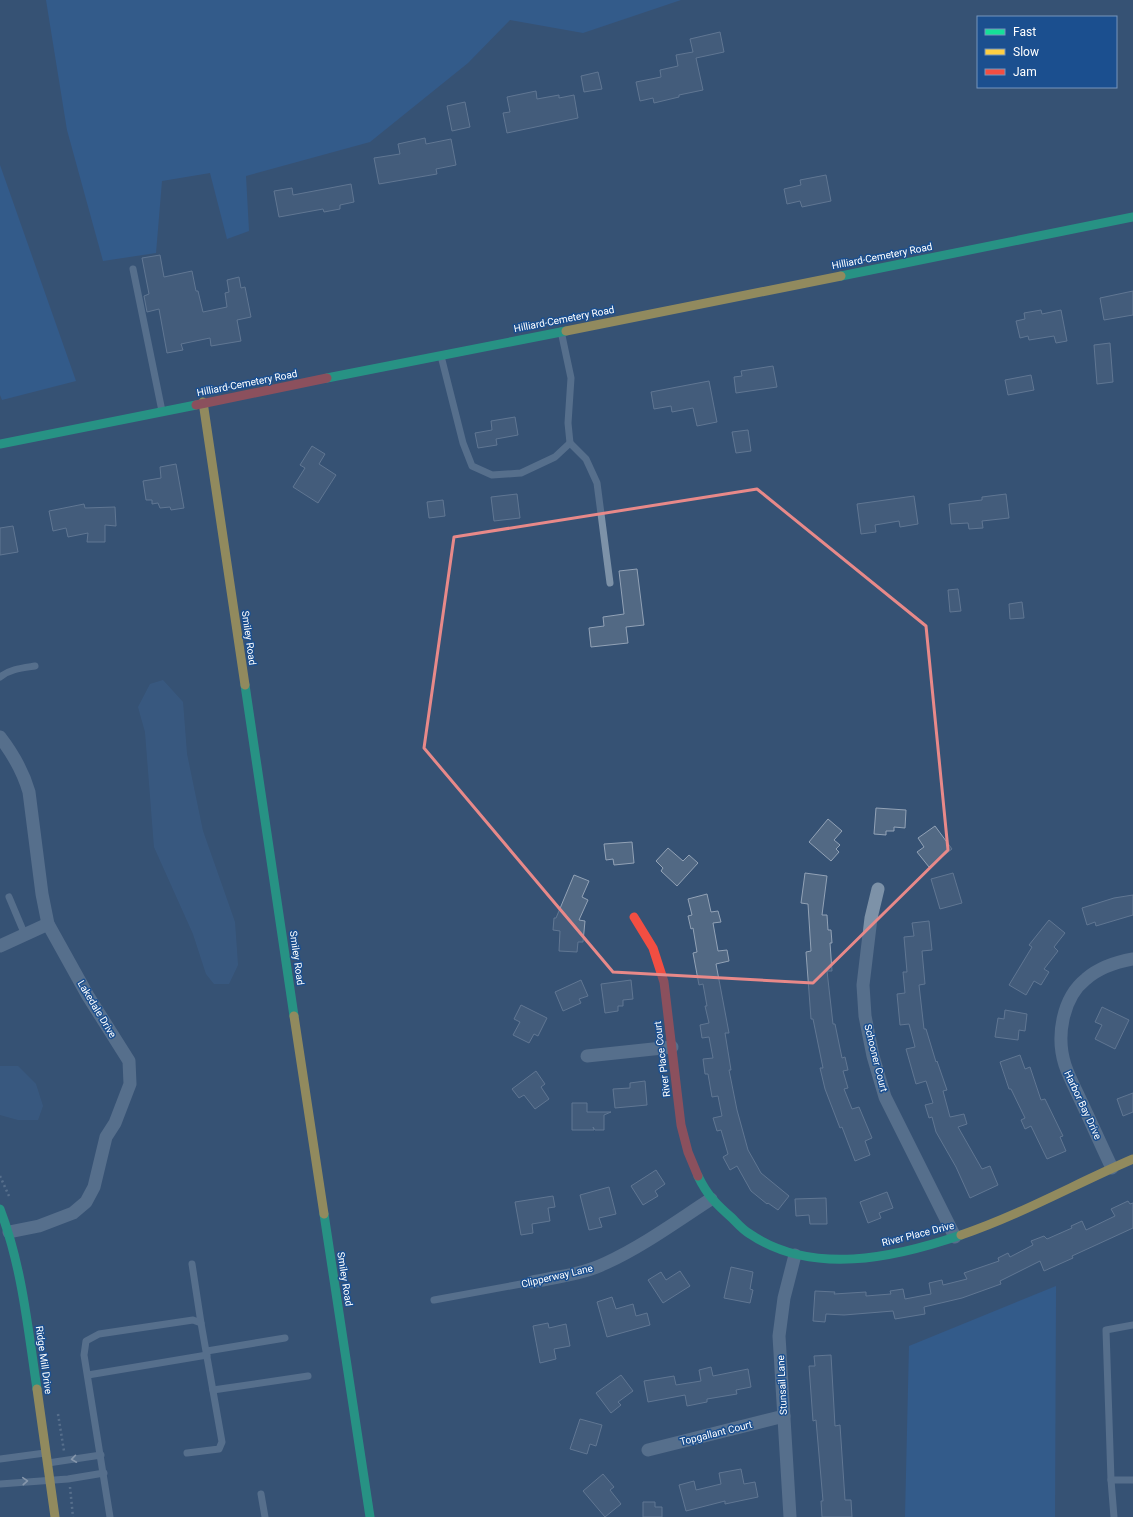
<svg xmlns="http://www.w3.org/2000/svg" width="1133" height="1517" font-family="Roboto,sans-serif">
  <rect width="100%" height="100%" fill="#365274"/>
  <!-- green -->
  <g fill="#2f66a5">
    <path d="M46,0H681L583,33L510,20L468,63L370,142L246,176L249,231L227,239L210,173L162,181L156,253L103,261L67,130Z"/>
    <path d="M0,165L76,381L2,400L0,395Z"/>
    <path d="M1056,1286L1055,1517H905L909,1346Z"/>
  </g>
  <!-- water -->
  <g fill="#3b618d">
    <path d="M163,680L183,702L187,754L203,831L235,922L238,965L229,984H214L206,974L193,934L154,847L145,732L138,707L150,684Z"/>
    <path d="M0,1066H18L36,1084L43,1106L38,1120H18L0,1115Z"/>
  </g>
  <!-- building -->
  <g fill="#526984" stroke="#92a2b6">
    <path d="M720,32L724,52L696,58L703,90L679,95V97L654,103L653,98L640,101L636,82L661,77L660,70L678,66L676,55L693,52L690,39Z"/>
    <path d="M598,72L602,89L584,92L581,76Z"/>
    <path d="M536,91L537,99L559,95V98L574,95L578,118L507,133L503,113L510,112L507,97Z"/>
    <path d="M465,102L470,127L452,131L447,106Z"/>
    <path d="M425,138L426,144L451,139L456,165L436,169L437,174L379,184L374,158L400,154L398,144Z"/>
    <path d="M826,175L831,201L802,207L800,201L787,204L784,189L801,185L800,180Z"/>
    <path d="M351,184L354,202L340,205V209L324,212L323,209L279,217L274,191L292,188L293,195Z"/>
    <path d="M160,255L164,277L192,271L196,291H198L203,312L227,307L225,293L229,292L227,280L239,277L241,288L245,287L251,317L237,320L241,341L211,346L210,338L181,344L183,350L167,353L159,309L147,312L144,296L149,294L142,258Z"/>
    <path d="M1133,291V315L1104,320L1100,298Z"/>
    <path d="M1041,310L1042,314L1061,310L1067,341L1056,343L1054,336L1029,340L1028,336L1020,338L1016,321L1025,319L1024,313Z"/>
    <path d="M1110,343L1113,382L1097,384L1094,345Z"/>
    <path d="M773,366L777,387L736,393L734,377L742,376L741,371Z"/>
    <path d="M1031,375L1034,390L1008,395L1005,380Z"/>
    <path d="M709,381L717,422L697,426L693,408L672,412L671,406L654,409L651,392Z"/>
    <path d="M515,417L518,435L496,439L497,445L478,448L475,433L492,430L491,421Z"/>
    <path d="M748,430L751,451L736,453L732,432Z"/>
    <path d="M312,446L325,454L319,464L336,475L318,503L293,487L305,468L300,465Z"/>
    <path d="M176,464L184,508L171,510L170,507L160,508L158,503L152,504V500H146L143,481L161,478L160,467Z"/>
    <path d="M517,494L520,518L494,521L491,497Z"/>
    <path d="M1006,494L1009,518L982,521L983,528L969,529L968,523L951,524L949,504L982,500V497Z"/>
    <path d="M914,496L918,524L900,527L899,521L875,525L876,532L861,534L857,504Z"/>
    <path d="M443,500L445,516L429,518L427,502Z"/>
    <path d="M84,504L85,508L115,507L116,526L105,525V542H87L88,533L68,537L66,528L53,531L49,511Z"/>
    <path d="M13,526L18,552L0,555V528Z"/>
    <path d="M637,569L644,625L626,627L628,643L591,647L589,628L604,626L603,617L624,614L619,571Z"/>
    <path d="M958,589L961,611L950,612L948,590Z"/>
    <path d="M1022,602L1024,618L1010,619L1009,604Z"/>
    <path d="M876,808L906,810L905,828L894,827V831H886V835L874,834Z"/>
    <path d="M828,819L842,831L834,840L840,845L836,849L839,852L831,861L809,842Z"/>
    <path d="M935,826L952,849L929,867L917,852L924,847L918,838Z"/>
    <path d="M632,842L634,863L614,865L613,859L606,860L604,844Z"/>
    <path d="M668,848L683,861L689,855L698,863L677,886L661,871L663,868L656,861Z"/>
    <path d="M805,873L827,876L822,915H827L828,930H831L832,943H830L832,971H827L833,1024H835L842,1058L845,1057L848,1070L843,1071L848,1088L844,1089L852,1109L859,1107L872,1138L865,1141L870,1155L855,1161L842,1127L840,1128L825,1089L820,1068H823L813,1019H811L806,952L811,951L808,904L801,903Z"/>
    <path d="M953,873L962,903L940,909L931,879Z"/>
    <path d="M574,875L589,881L582,897L588,900L579,920L585,921L583,942H578L577,952L559,951L560,931L553,930L554,918H556Z"/>
    <path d="M707,894L711,912L718,911L721,922L713,923L718,951L727,950L729,961L716,964L729,1033H725L731,1070H729L737,1110L748,1150L761,1173L789,1196L778,1210L768,1203L767,1204L751,1191L737,1166L730,1170L723,1157L728,1154L721,1130L717,1131L713,1118L722,1116L718,1096L712,1097L708,1074H705L703,1059L713,1058L709,1037L702,1038L700,1025L709,1023L705,1006H707L703,984L699,985L693,953L697,952L693,928L691,929L688,916L692,915L688,899Z"/>
    <path d="M1133,895V915L1096,926L1095,922L1087,925L1082,908L1114,898Z"/>
    <path d="M1049,920L1065,933L1054,947L1058,951L1044,969L1049,972L1041,985L1034,981L1026,995L1009,985L1032,947L1029,945Z"/>
    <path d="M929,921L932,950L922,951L925,984L919,985L924,1029H926L936,1062L937,1061L947,1090L943,1091L950,1117L964,1114L967,1124L958,1127L982,1169L990,1166L998,1185L970,1198L956,1167L936,1132L932,1117L929,1118L925,1105L933,1103L926,1081L916,1084L906,1049L915,1047L909,1024L900,1025L897,994L905,993L903,972H907L904,937L914,936L912,923Z"/>
    <path d="M581,980L588,996L579,999L581,1003L563,1011L555,992Z"/>
    <path d="M631,980L633,999L623,1000V1006H618V1011L605,1013L601,984Z"/>
    <path d="M521,1005L547,1018L538,1036L534,1034L529,1043L513,1035L520,1022L514,1019Z"/>
    <path d="M1102,1007L1129,1020L1115,1049L1095,1039L1102,1025L1095,1022Z"/>
    <path d="M1005,1010L1027,1014L1025,1031L1019,1030L1018,1040L995,1037L998,1018L1004,1019Z"/>
    <path d="M1020,1055L1025,1069L1030,1067L1041,1100L1045,1099L1063,1136L1060,1137L1066,1151L1047,1159L1031,1126L1025,1129L1021,1120L1025,1118L1011,1089H1009L1000,1062Z"/>
    <path d="M536,1071L545,1084L541,1087L549,1099L535,1109L524,1095L519,1098L512,1089Z"/>
    <path d="M645,1081L647,1105L615,1108L613,1089L630,1088V1083Z"/>
    <path d="M1133,1093V1112L1123,1116L1117,1099Z"/>
    <path d="M572,1103H587V1112H611L604,1115V1130H595L593,1127L594,1130H572Z"/>
    <path d="M656,1170L665,1184L655,1191L658,1196L643,1205L631,1186Z"/>
    <path d="M609,1187L616,1214L599,1218L602,1227L589,1230L580,1195Z"/>
    <path d="M887,1192L893,1208L879,1213L881,1218L868,1223L860,1202Z"/>
    <path d="M553,1196L555,1207L548,1208L550,1221L532,1224L533,1233L521,1235L515,1202Z"/>
    <path d="M826,1198L827,1224H810L809,1215L796,1216L795,1199Z"/>
    <path d="M1128,1201L1130,1204L1133,1203V1228L1072,1256L1073,1258L1044,1271L1040,1261L1000,1281L1001,1284L962,1298L924,1307L925,1314L895,1319L893,1311L844,1315L826,1314L825,1322L813,1321L815,1291L835,1292L834,1294L866,1292V1296L891,1294L890,1291L903,1289L905,1299L931,1294L929,1283L942,1280L943,1285L967,1279L964,1273L999,1261L998,1258L1008,1253L1010,1257L1033,1245L1031,1241L1044,1236L1047,1239L1072,1228L1071,1226L1082,1221L1086,1230L1115,1216L1111,1209Z"/>
    <path d="M731,1267L753,1272L750,1289L753,1290L750,1303L724,1298Z"/>
    <path d="M680,1271L690,1286L663,1303L648,1280L661,1272L666,1280Z"/>
    <path d="M612,1297L616,1309L633,1304L636,1316L647,1313L650,1325L607,1337L597,1302Z"/>
    <path d="M548,1323L549,1328L566,1324L570,1346L554,1349L556,1359L540,1363L533,1326Z"/>
    <path d="M831,1355L835,1426L840,1425L845,1500H851L852,1517H822L821,1501H823L816,1420L813,1421L809,1366H815L814,1356Z"/>
    <path d="M711,1367L713,1376L748,1369L751,1387L736,1390L737,1394L707,1399V1402L687,1406L685,1395L648,1402L644,1381L674,1376L676,1385L701,1381L699,1370Z"/>
    <path d="M621,1375L633,1391L618,1402L621,1405L611,1413L596,1393Z"/>
    <path d="M580,1419L602,1425L596,1446L590,1444L587,1454L570,1449Z"/>
    <path d="M741,1469L744,1484L755,1482L758,1497L725,1504V1501L686,1511L679,1485L694,1481L696,1490L721,1484L719,1473Z"/>
    <path d="M603,1474L614,1487L610,1490L621,1504L605,1517L583,1491Z"/>
    <path d="M643,1502H655V1507H662V1517H643Z"/>
  </g>
  <g fill="none" stroke-linecap="round" stroke-linejoin="round">
    <!-- path -->
    <g stroke="#7d92a8" stroke-width="2.5" stroke-dasharray="2 3" stroke-linecap="butt">
      <path d="M0,1176L9,1196"/>
      <path d="M58,1414L64,1451"/>
      <path d="M70,1487L73,1517"/>
    </g>
    <!-- lane -->
    <g stroke="#7d92a8" stroke-width="7">
      <path d="M133,269L162,411"/>
      <path d="M561,331L571,378L568,423L570,443L586,459L597,483L610,583"/>
      <path d="M441,356L463,443L472,466L492,475L521,473L555,457L570,443"/>
      <path d="M0,677C10,669 22,668 35,666"/>
      <path d="M9,897L25,935"/>
      <path d="M192,1264L201,1323"/>
      <path d="M434,1300L532,1282"/>
      <path d="M1133,1325L1106,1330L1111,1480H1133"/>
      <path d="M207,1351L285,1338"/>
      <path d="M88,1375L207,1355"/>
      <path d="M213,1390L308,1376"/>
      <path d="M0,1459L45,1453"/>
      <path d="M48,1463L101,1455"/>
      <path d="M1111,1480L1114,1517"/>
      <path d="M0,1484L68,1479L104,1473"/>
      <path d="M261,1494L265,1517"/>
      <path d="M110,1517L84,1355L86,1341L99,1334L193,1320L201,1323L222,1442L219,1449L187,1453"/>
    </g>
    <!-- street -->
    <g stroke="#7d92a8" stroke-width="13">
      <path d="M0,737C13,754 23,771 29,792L42,894L48,924L88,996L129,1061L130,1084L115,1123L106,1137L94,1187L86,1202L73,1213L39,1226L9,1232"/>
      <path d="M878,889L871,918L863,985L865,1016L873,1056L885,1097L955,1237"/>
      <path d="M0,946L48,924"/>
      <path d="M587,1056L672,1047"/>
      <path d="M1112,1168C1101,1145 1091,1122 1080,1099C1075,1088 1069,1077 1065,1065C1056,1037 1062,998 1086,979C1100,967 1116,962 1133,959"/>
      <path d="M532,1282C557,1277 583,1274 606,1263C643,1246 677,1221 711,1199"/>
      <path d="M648,1450L784,1416"/>
      <path d="M790,1517L779,1336L784,1298L795,1255"/>
    </g>
    <!-- fast -->
    <g stroke="#16e098" stroke-width="9">
      <path d="M841,276L1133,217"/>
      <path d="M327,378L566,331"/>
      <path d="M0,444L196,405"/>
      <path d="M245,685L294,1016"/>
      <path d="M698,1176C707,1195 716,1204 732,1218C737,1223 743,1230 750,1234C812,1276 894,1258 961,1235"/>
      <path d="M0,1209C22,1266 28,1329 37,1389"/>
      <path d="M324,1214L370,1517"/>
    </g>
    <!-- slow -->
    <g stroke="#ffcf43" stroke-width="9">
      <path d="M566,331L841,276"/>
      <path d="M203,402L245,685"/>
      <path d="M294,1016L324,1214"/>
      <path d="M961,1235C1020,1215 1075,1184 1133,1159"/>
      <path d="M37,1389L55,1517"/>
    </g>
    <!-- jam -->
    <g stroke="#f24e42" stroke-width="9">
      <path d="M196,405L327,378"/>
      <path d="M634,917L653,948L664,982L681,1125L688,1152L698,1176"/>
    </g>
  </g>
  <!-- one-way arrows -->
  <defs><path id="oneway-chevron" d="M-2-3.5L2.5 0L-2 3.5" fill="none" stroke-width="1.6" stroke-linecap="round" stroke-linejoin="round"/></defs>
  <g stroke="#e5e9ee">
    <use href="#oneway-chevron" transform="translate(74 1459) rotate(172)"/>
    <use href="#oneway-chevron" transform="translate(25 1481) rotate(-4)"/>
  </g>
  <!-- marked area -->
  <path d="M0 0H1133V1517H0ZM757,489L926,626L948,850L813,983L613,972L424,748L454,537Z" fill="#365274" fill-opacity=".55" fill-rule="evenodd"/>
  <path fill="none" stroke="#e88989" stroke-width="3" stroke-linejoin="round" d="M757,489L926,626L948,850L813,983L613,972L424,748L454,537Z"/>
  <g text-anchor="middle" dominant-baseline="central" stroke-width="3" stroke-linejoin="round" paint-order="stroke">
    <!-- street labels -->
    <g font-size="10" fill="#fff" stroke="#1b4f8f">
      <text transform="translate(882 256) rotate(-11)">Hilliard-Cemetery Road</text>
      <text transform="translate(564 319) rotate(-11)">Hilliard-Cemetery Road</text>
      <text transform="translate(247 383) rotate(-11)">Hilliard-Cemetery Road</text>
      <text transform="translate(249 638) rotate(82)">Smiley Road</text>
      <text transform="translate(297 958) rotate(82)">Smiley Road</text>
      <text transform="translate(97 1009) rotate(59)">Lakedale Drive</text>
      <text transform="translate(876 1058) rotate(76)">Schooner Court</text>
      <text transform="translate(662 1059) rotate(-97)">River Place Court</text>
      <text transform="translate(1083 1105) rotate(65)">Harbor Bay Drive</text>
      <text transform="translate(918 1234) rotate(-14)">River Place Drive</text>
      <text transform="translate(557 1276) rotate(-13)">Clipperway Lane</text>
      <text transform="translate(345 1279) rotate(81)">Smiley Road</text>
      <text transform="translate(44 1360) rotate(82)">Ridge Mill Drive</text>
      <text transform="translate(782 1385) rotate(-93)">Stunsail Lane</text>
      <text transform="translate(716 1433) rotate(-14)">Topgallant Court</text>
    </g>
  </g>
  <!-- legend -->
  <rect x="977" y="16" width="140" height="72" fill="#1b4f8f" stroke="#7695bc"/>
  <rect x="985" y="29" width="20" height="6" fill="#16e098" stroke="#7695bc"/>
  <text x="1013" y="36" font-size="12" fill="#ffffff">Fast</text>
  <rect x="985" y="49" width="20" height="6" fill="#ffcf43" stroke="#7695bc"/>
  <text x="1013" y="56" font-size="12" fill="#ffffff">Slow</text>
  <rect x="985" y="69" width="20" height="6" fill="#f24e42" stroke="#7695bc"/>
  <text x="1013" y="76" font-size="12" fill="#ffffff">Jam</text>
</svg>
